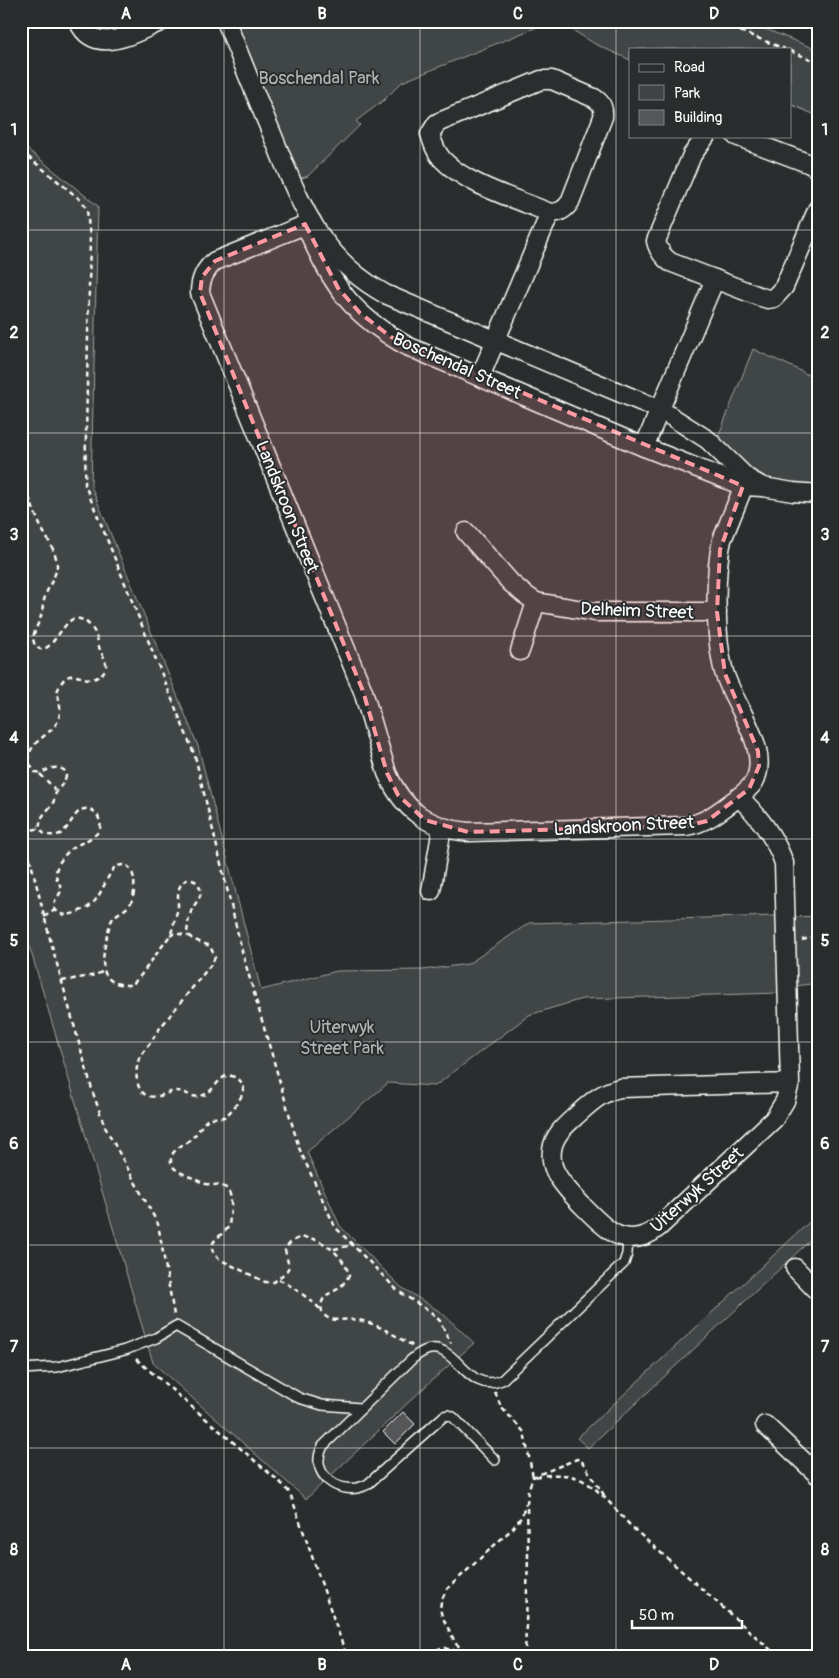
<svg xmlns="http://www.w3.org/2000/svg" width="839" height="1678" font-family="Pangolin,sans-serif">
  <rect width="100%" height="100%" fill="#2a2d2e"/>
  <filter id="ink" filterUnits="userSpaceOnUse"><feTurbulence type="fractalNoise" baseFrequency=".02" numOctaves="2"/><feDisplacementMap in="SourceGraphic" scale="10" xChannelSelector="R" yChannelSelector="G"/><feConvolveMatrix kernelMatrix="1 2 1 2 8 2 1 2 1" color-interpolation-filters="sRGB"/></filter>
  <g filter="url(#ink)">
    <!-- green -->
    <g fill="#414445" stroke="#a0a2a2">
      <path d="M234,21H745L818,50V116L790,104V49H630V60L595,44L566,26L547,23L402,82L384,100L356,121L360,125L308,176L299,179Z"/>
      <path d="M21,144L98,206L91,486L198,746L261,990L337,971L423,970L468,964L529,923L777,916L779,993L582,999L529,1015L435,1086L388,1083L307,1152L340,1226L401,1287L442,1313L474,1343L429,1383L306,1499L153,1363L21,918Z"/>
      <path d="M753,349C775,360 797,367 818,381V470L812,486C791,484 766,483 748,470C737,461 726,451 716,442Z"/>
      <path d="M818,916V983L795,986L793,917Z"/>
      <path d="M818,1214V1233L588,1448L577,1438Z"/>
    </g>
    <!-- building -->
    <path fill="#555758" stroke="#fff" d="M403,1412L415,1424L395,1444L383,1432Z"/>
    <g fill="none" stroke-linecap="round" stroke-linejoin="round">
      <defs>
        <g id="service">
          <path d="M21,1369L57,1367L125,1350L156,1338L176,1326L299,1398L322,1405L361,1408"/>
          <path d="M495,1460L453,1417L449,1415L444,1416L368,1484C341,1499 307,1474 323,1446L411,1360C454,1321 460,1398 502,1380L624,1263L627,1254L628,1238"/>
        </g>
        <g id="minor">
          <path d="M78,21C95,58 136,32 162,21"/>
          <path d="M226,21C241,59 256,96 272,134C299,200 318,257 385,294L661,410L708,440L747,478L763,487"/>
          <path d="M541,80H552L594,98C602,103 604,108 603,117L570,202C565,210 559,213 550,213C517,199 466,185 442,159C435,151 433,143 430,134L437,123Z"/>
          <path d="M706,136L692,155L656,241C658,250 662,256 670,262L761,297L768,299L774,298L784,287L818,208"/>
          <path d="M736,136L810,164L818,169"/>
          <path d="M312,222L215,261C204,270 200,280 200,293L363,691L387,773C403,810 428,828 468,832L686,826C705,823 717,813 732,802C740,796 749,790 754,782C772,750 733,704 724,672C715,638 714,574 722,540L747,478"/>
          <path d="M309,233C333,288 354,316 407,346L644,447L743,486L763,487L793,492L818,494"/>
          <path d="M480,377L550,213"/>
          <path d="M644,447L715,279"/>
          <path d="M466,532L511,583L524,594L536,602L595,612H717"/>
          <path d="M520,651L536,602"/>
          <path d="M739,797C759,816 775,837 784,863L790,1083L785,1101L774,1119L659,1227C648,1236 635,1241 620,1236C605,1232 563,1187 556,1173C552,1166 551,1158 552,1150C554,1134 567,1124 578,1114C591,1102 602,1092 620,1088L790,1083"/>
          <path d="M431,891L442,828"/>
          <path d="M795,1268L818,1292"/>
          <path d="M765,1425L818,1475"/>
        </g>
      </defs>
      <!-- service casing -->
      <use href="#service" stroke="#fff" stroke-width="12"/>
      <!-- minor casing -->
      <use href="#minor" stroke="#fff" stroke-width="21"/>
      <!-- path -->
      <g stroke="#fff" stroke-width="2.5" stroke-dasharray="5 4" stroke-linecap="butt">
        <path d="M715,21L785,49"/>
        <path d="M790,51L818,62"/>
        <path d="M21,151L82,201L87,210L90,238L85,485L195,756L243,955L299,1148L335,1227L398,1291L432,1313L440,1321L451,1343"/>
        <path d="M21,471C26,489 32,507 40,525C46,538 57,551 57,566C56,576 49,585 46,594C43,601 43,609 41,616C39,623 34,631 33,638C33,640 34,643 35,645C47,662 62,623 73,619C83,616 92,626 96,635C98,639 98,645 100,650C102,655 107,660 106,667C105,671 102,674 99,676C85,688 69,659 57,692C58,697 60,702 60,707C62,736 30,734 28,761L35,772C45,774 50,766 58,768C76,771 59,787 56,793C54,797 55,801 52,804C48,811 40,816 40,824C39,829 42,831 45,835C50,835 55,836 60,834C71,829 75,803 92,810C95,812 98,815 99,819C107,836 81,841 71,849C65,854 57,864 56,872C55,879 60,883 62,890L55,901L54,908C60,916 67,916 75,913C79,911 83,910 87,908C101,899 104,881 114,868C135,855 137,887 132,900C129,910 119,911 113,918C109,924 108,933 106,940C101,965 99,986 132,985L141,975L171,934L178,908V891L181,884L186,880H192L197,882C206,897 196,899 191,912C188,918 188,926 187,933L192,939L210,946L215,957L213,962L156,1033C152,1042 146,1048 141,1055C134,1066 134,1093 149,1096C159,1099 166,1092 175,1091C185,1090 191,1099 201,1096C213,1093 216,1080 228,1075C255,1081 240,1102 228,1114C222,1121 213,1115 207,1120C201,1125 198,1133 192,1138C186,1144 176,1147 172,1155C167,1168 180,1172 188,1176C194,1178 200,1182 206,1184C212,1185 223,1184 227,1189C234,1196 230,1216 229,1226C222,1238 201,1242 219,1259L265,1282H274L286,1272L289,1267L285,1250C301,1220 345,1251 349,1276C346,1280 343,1285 339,1288C333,1293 325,1293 322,1302C320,1308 322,1315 328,1318C336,1322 348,1318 358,1320C379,1324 395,1336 413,1346"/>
        <path d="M21,764H29"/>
        <path d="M40,774L53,787L55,792"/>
        <path d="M21,823L50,939L93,1093L105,1127L158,1224L174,1315"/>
        <path d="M24,832L40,828"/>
        <path d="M44,917L55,910"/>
        <path d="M170,936L175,933L188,936"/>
        <path d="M802,940L818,936"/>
        <path d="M62,981L96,975L103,971"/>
        <path d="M334,1249L353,1245"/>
        <path d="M279,1280C286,1281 315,1303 320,1309"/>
        <path d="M136,1359L282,1484L290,1493L347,1657"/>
        <path d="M495,1392L501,1407L524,1432L533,1477C549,1475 567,1472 582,1480C604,1492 617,1513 635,1530C683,1572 731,1615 779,1657"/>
        <path d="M451,1653L458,1645"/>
        <path d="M420,1657L443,1647L448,1649L454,1657"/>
        <path d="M474,1657L456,1644L442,1616L440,1609L441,1602L446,1590L513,1528L522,1516L526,1503"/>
        <path d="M525,1657L528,1557L527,1504L528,1491L533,1477L577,1459L581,1460L606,1498"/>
      </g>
      <!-- service -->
      <use href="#service" stroke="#2a2d2e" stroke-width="9"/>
      <!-- minor -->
      <use href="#minor" stroke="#2a2d2e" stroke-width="18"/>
    </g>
  </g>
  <!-- marked area -->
  <path fill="#ff9aa2" fill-opacity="0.2" stroke="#ff9aa2" stroke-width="4" stroke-dasharray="10 6" stroke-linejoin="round" d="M305,224L338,288L360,313L391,337L743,486L720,550L717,612L725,674L758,751L759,766L749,789L707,821L686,826L468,832L425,820L398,795L387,773L363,691L200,293L202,277L215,261Z"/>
  <!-- grid -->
  <path fill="none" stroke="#fff" stroke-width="1" stroke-opacity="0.55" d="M224,21V1657M420,21V1657M616,21V1657M21,230H818M21,433H818M21,636H818M21,839H818M21,1042H818M21,1245H818M21,1448H818"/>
  <g text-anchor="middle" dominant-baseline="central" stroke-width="4" stroke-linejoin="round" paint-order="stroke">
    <!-- park labels -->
    <g font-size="18" fill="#b3b4b5" stroke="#2a2d2e">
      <text x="319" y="78">Boschendal Park</text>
      <text x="342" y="1027">Uiterwyk<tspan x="342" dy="21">Street Park</tspan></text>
    </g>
    <!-- street labels -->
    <g font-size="18" fill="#fff" stroke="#2a2d2e">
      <text transform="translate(457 366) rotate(24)">Boschendal Street</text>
      <text transform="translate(287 507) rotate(68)">Landskroon Street</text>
      <text transform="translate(637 611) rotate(2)">Delheim Street</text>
      <text transform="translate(624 826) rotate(-3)">Landskroon Street</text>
      <text transform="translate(697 1190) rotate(-42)">Uiterwyk Street</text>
    </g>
  </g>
  <!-- margin -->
  <rect width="839" height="1678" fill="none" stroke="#2a2d2e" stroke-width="55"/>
  <!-- legend -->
  <rect x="629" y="48" width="162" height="90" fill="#2a2d2e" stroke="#7f8182"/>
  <rect x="639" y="64" width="25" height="8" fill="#2a2d2e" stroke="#7f8182"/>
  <text x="674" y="72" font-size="15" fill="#ffffff">Road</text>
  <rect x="639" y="85" width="25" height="15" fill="#414445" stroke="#7f8182"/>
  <text x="674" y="98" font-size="15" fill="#ffffff">Park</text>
  <rect x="639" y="110" width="25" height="15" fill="#555758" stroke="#7f8182"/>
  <text x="674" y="122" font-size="15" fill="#ffffff">Building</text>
  <!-- scale -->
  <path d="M632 1620v8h110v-8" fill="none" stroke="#ffffff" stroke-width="2.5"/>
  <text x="639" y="1620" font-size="15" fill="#ffffff" stroke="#2a2d2e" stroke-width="4" paint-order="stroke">50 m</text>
  <rect x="28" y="28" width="784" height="1622" fill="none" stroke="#fff" stroke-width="2"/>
  <g font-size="16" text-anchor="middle" font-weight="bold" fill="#fff">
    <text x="126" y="19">A</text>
    <text x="322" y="19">B</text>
    <text x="518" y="19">C</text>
    <text x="714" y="19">D</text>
    <text x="14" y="135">1</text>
    <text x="825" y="135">1</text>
    <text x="14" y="338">2</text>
    <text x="825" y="338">2</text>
    <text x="14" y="540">3</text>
    <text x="825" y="540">3</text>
    <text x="14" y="743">4</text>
    <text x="825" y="743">4</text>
    <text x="14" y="946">5</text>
    <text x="825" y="946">5</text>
    <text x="14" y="1149">6</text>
    <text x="825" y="1149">6</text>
    <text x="14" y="1352">7</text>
    <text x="825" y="1352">7</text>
    <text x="14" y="1555">8</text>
    <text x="825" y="1555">8</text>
    <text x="126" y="1670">A</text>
    <text x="322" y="1670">B</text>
    <text x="518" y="1670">C</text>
    <text x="714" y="1670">D</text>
  </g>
</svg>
